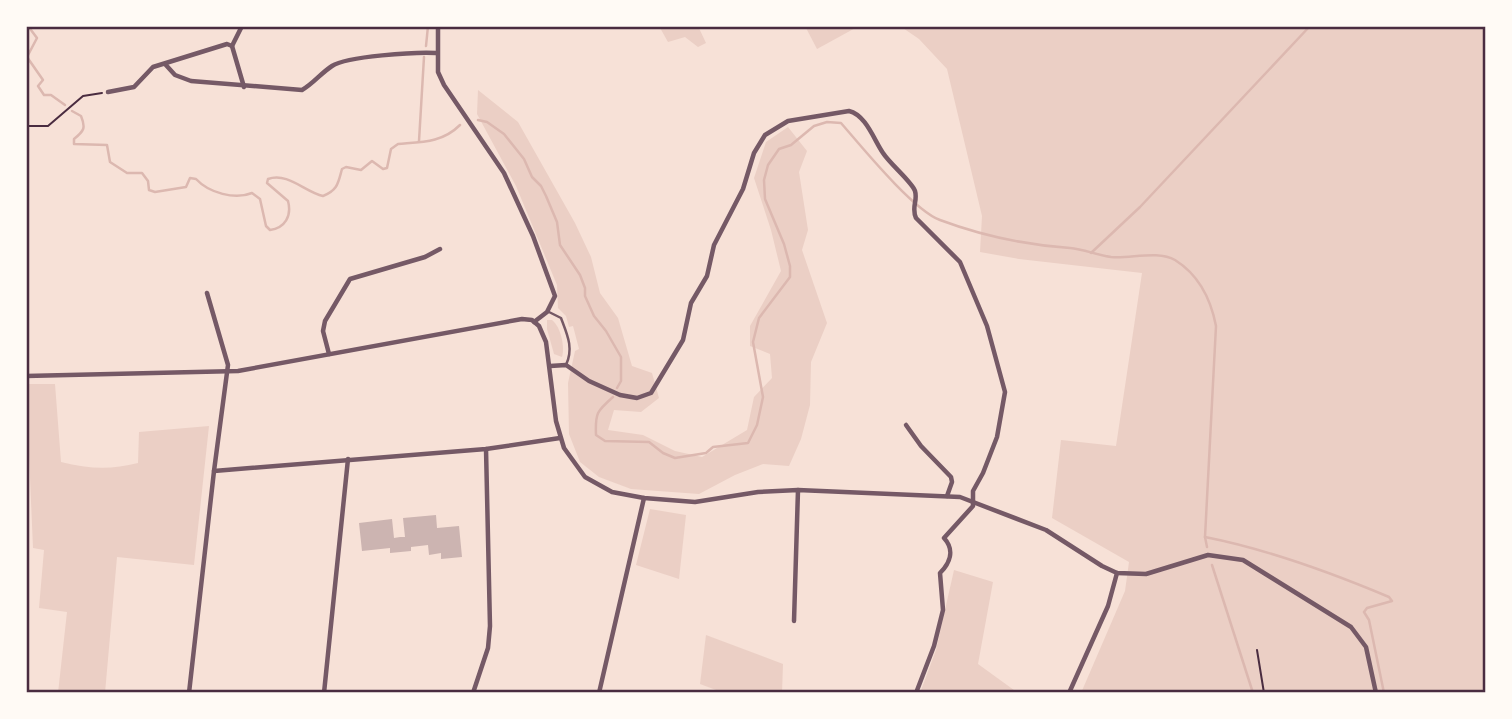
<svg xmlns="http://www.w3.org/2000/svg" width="1512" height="719" font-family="Signika,sans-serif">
  <rect width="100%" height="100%" fill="#f7e1d7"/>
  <!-- green -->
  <g fill="#ebcfc5">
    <path d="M659,26H698L706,43L698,47L685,37L668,42Z"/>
    <path d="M805,26H859L817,49Z"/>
    <path d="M900,26H1486V693H1081L1125,591L1129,562L1052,518L1061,440L1116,446L1142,273L1019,259L980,252L982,216L947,69L919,39Z"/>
    <path d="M478,90L518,122L575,223L591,257L600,293L618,318L632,366L652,373L659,398L641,412L614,410L608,430L643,435L675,451L702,457L747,430L754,397L772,378L770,354L750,346V326L781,271L771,230L754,178L766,142L788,127L807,151L799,172L808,230L802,250L827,323L811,362L810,405L801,439L789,466L763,464L735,475L699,494L631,489L599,477L580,462L569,434L568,383L575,351L579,349L573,326L569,327L566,316L558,308L557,285L516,186L477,114Z"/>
    <path d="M547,320H552C561,327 565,347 562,357L554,354L547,329Z"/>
    <path d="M26,384H55L61,462C89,469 111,470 138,463L139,432L209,426L194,565L117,557L105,693H58L67,612L39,608L44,550L33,548Z"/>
    <path d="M650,509L686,515L679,579L636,565Z"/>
    <path d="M954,570L993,582L978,664L1018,693H920L936,650Z"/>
    <path d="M706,635L783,664L782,693H724L700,684Z"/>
  </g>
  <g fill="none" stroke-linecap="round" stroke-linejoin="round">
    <!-- stream -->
    <g stroke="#dcb8b0" stroke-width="2.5">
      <path d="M28,26L37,38L27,57L43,80L38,86L44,95H51L65,105"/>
      <path d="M426,46L428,26"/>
      <path d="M72,111L81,116C86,128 84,131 74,139V144L107,145L110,162L127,173H142L148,181L149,190L155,192L186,187L190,178L196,179C209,193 235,200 252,193L260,199L266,226L270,230C285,228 292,216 288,201L267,183L268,179C288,172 305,192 323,196C338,190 338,183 342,169L346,167L361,170L372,161L383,169L387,168L391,149L398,144C421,142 442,143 460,125"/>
      <path d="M478,120L487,122L504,134L524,159L532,177L541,186L546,196L557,222L560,245L580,275L585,288V296L594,316L606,331L621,357V381L617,388"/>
      <path d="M419,141L424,57"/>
      <path d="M1091,253L1140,207L1310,26"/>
      <path d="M613,397C597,411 595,413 596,435L605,441L649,442L663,453L675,458L706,453L713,447L748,443L757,425L763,397L753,342L759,318L790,277V266L784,244L765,199L764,180L768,165L779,149L791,145L814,126L827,122L841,123C861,146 913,210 940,220C980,235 1027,245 1070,248C1083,249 1097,255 1111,257C1130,259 1158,250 1175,260C1199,275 1211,300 1216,326L1205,537L1207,547"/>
      <path d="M1205,537C1266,549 1332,573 1389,597L1392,601L1367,608L1364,612L1369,620L1384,693"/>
      <path d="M1212,565L1253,693"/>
    </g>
  </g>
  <!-- building -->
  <path fill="#ccb4b1" d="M436,515L437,528L459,526L462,557L441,559V553L429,555L428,545L411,547V551L390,553V548L362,551L359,523L392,519L394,538L400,537H405L403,518Z"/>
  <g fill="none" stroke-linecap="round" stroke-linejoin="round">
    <!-- path -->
    <g stroke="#4a2c40" stroke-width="2">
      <path d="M26,126H48L83,96L102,93"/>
      <path d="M1257,650L1264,693"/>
    </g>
    <!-- service -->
    <path stroke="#755966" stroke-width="2.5" d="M549,312L561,318C567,334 574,348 566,365"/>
    <!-- minor -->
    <g stroke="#755966" stroke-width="4.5">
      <path d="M438,26V72L444,85L504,173L533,236L555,296L547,312L534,322"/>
      <path d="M232,46L244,87"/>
      <path d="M165,64L175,75L191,81L302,90C313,84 321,73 332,66C347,56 416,52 436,53"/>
      <path d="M108,92L134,87L153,67L227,44L232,46L242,26"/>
      <path d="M329,354L323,331L325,321L350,279L425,257L440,249"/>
      <path d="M550,366L566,365L589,381L620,395L637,398L651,393L683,340L691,303L707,276L714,245L743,189L754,153L765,135L788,121L849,111C866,115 874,140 883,153C890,164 912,182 915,191C918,201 911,207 916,218L960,262L987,326L1005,392L997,437L983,473L973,491V506L944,538C955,550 950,563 940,573L943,610L934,646L916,693"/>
      <path d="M26,376L238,371L522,319L532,320L539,326L546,342L556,421L564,448L585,477L612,492L644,498L695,502L758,492L798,490L960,497L1046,530L1102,566L1117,573L1146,574L1208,555L1243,560L1351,627L1366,647L1376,693"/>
      <path d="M906,425L921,446L951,477L952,482L947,496"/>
      <path d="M214,471L486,449L560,438"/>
      <path d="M794,621L798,490"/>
      <path d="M189,693L214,471L228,365L207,293"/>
      <path d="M324,693L348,459"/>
      <path d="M473,693L488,648L490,626L486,449"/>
      <path d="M599,693L644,498"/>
      <path d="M1069,693L1108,606L1117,573"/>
    </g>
  </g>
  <!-- border -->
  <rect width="1512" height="719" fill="none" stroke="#fffaf5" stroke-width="56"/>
  <rect x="28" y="28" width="1456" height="663" fill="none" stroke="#4a2c40" stroke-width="2.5"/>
</svg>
